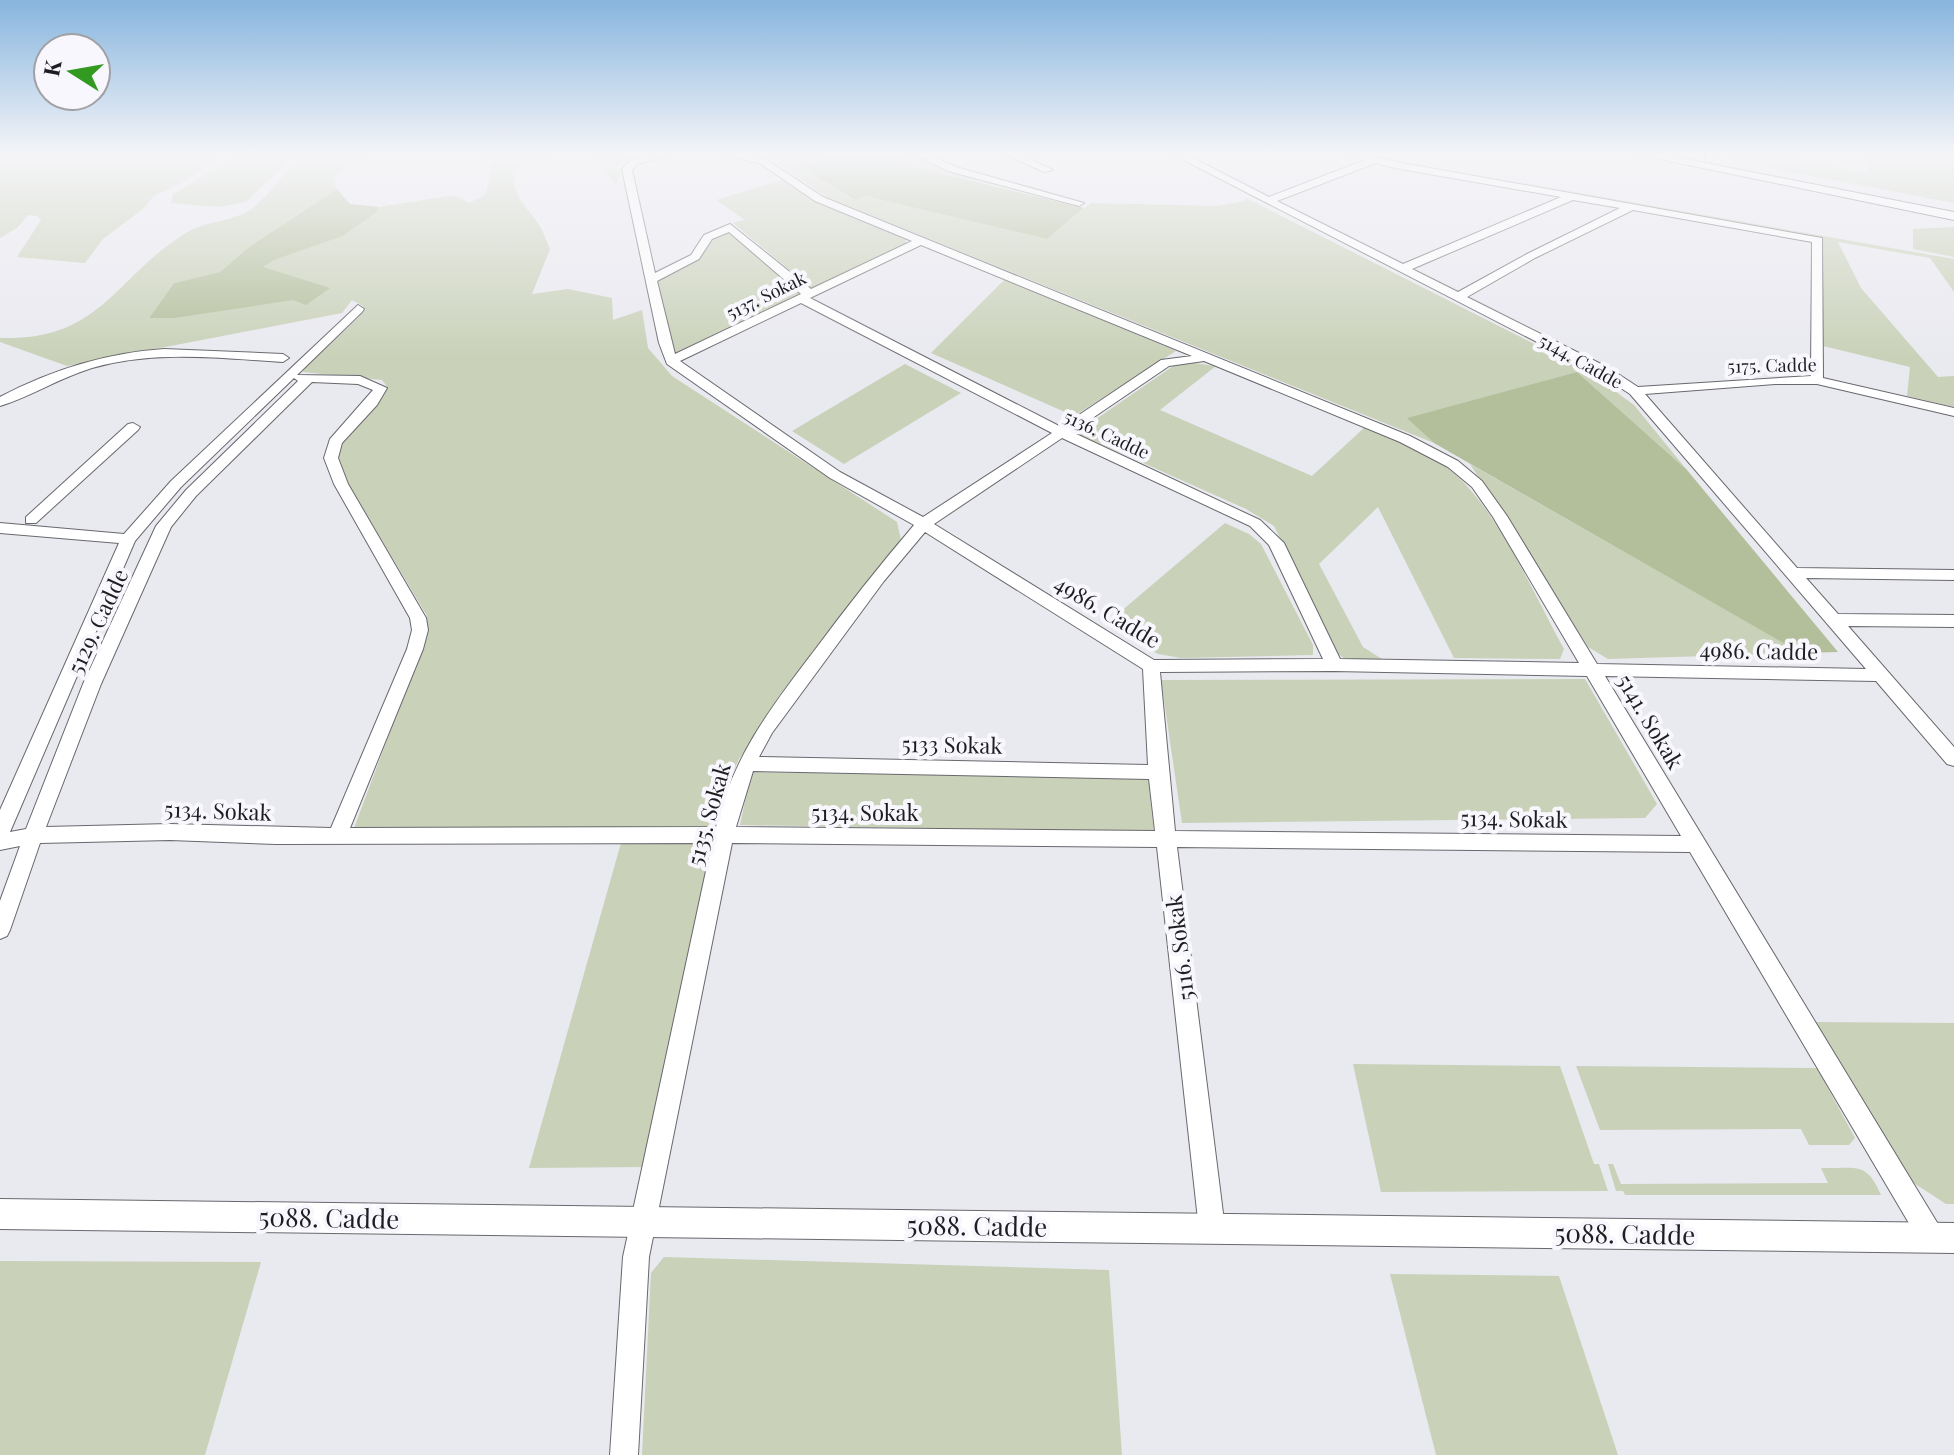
<svg xmlns="http://www.w3.org/2000/svg" width="1954" height="1455" font-family="'Playfair Display',serif">
  <rect width="100%" height="100%" fill="#e9e9f0"/>
  <!-- green -->
  <g fill="#c9d1b8">
    <path d="M0,154H220L189,179L154,196L144,208L103,239L85,263L17,257L41,220L37,216L28,215L17,228L0,238Z"/>
    <path d="M241,154H296L246,202L219,207L171,203L173,194Z"/>
    <path d="M306,154H372L348,163L333,179L337,189L249,247L220,272L174,283L149,318H175L293,299L262,268L273,260L343,236L377,212L379,207L454,195L469,203L485,195C488,188 491,169 491,161L481,154H553L516,169C508,192 528,208 539,225C544,232 546,241 550,249L532,294L568,289L612,298L613,320L642,310L648,348L672,376L897,522L901,540L739,759L708,827L354,828L426,636L427,616L336,463L340,439L371,413L388,388L382,380L303,372L304,367L358,318L363,306L352,300L342,313L67,366L0,342V338C102,341 113,278 186,233C206,220 234,223 254,207C273,191 286,170 306,154Z"/>
    <path d="M592,154H647L613,166L623,171L615,185Z"/>
    <path d="M740,154H836L803,168L854,200L865,196L1047,239L1091,203L1218,206L1244,201L1246,198L1586,370L1634,405L1687,470L1577,372L1408,418L1434,443L828,198L772,159Z"/>
    <path d="M892,154H913L950,171L1037,195L911,166Z"/>
    <path d="M1723,154H1770L1867,173L1871,154H1954V203L1732,161L1733,156Z"/>
    <path d="M784,179L906,238V243L812,289L733,223L745,220L716,200Z"/>
    <path d="M1501,179L1954,259V292L1930,258L1838,242L1861,288L1938,377L1954,376V407L1907,396L1910,367L1823,346L1818,238Z"/>
    <path d="M1954,227V257L1913,249V229Z"/>
    <path d="M731,230L801,294L675,353L656,281L715,237Z"/>
    <path d="M1005,279L1176,351L1074,416L931,353Z"/>
    <path d="M1194,363L1216,366L1160,410L1312,476L1365,427C1396,440 1432,453 1457,476C1499,514 1536,598 1564,649L1560,659L1454,658L1378,507L1319,564L1363,647L1382,659H1345L1338,654L1274,526L1246,509L1076,433L1176,364Z"/>
    <path d="M905,364L961,393L844,464L792,431Z"/>
    <path d="M1470,464L1802,653L1608,659L1588,647Z"/>
    <path d="M1225,523L1249,534L1261,544L1313,645V655L1181,658L1158,654L1106,624Z"/>
    <path d="M1585,679L1657,804L1645,818L1182,823L1161,680Z"/>
    <path d="M751,772L1148,778L1154,832L740,825Z"/>
    <path d="M621,843H695L710,856L645,1167L529,1168Z"/>
    <path d="M1811,1022L1954,1023V1204H1946L1900,1174Z"/>
    <path d="M1353,1064L1560,1066L1594,1164H1599L1608,1191L1381,1192Z"/>
    <path d="M1576,1066L1817,1068L1855,1138L1849,1145H1809L1801,1129L1600,1130Z"/>
    <path d="M1608,1164H1613L1621,1184L1828,1183L1821,1168C1856,1169 1866,1160 1881,1195H1625L1623,1191H1616Z"/>
    <path d="M664,1257L1109,1270L1122,1455H642L651,1273Z"/>
    <path d="M0,1261L261,1262L205,1455H0Z"/>
    <path d="M1390,1274L1559,1276L1618,1455H1436Z"/>
  </g>
  <!-- forest -->
  <g fill="#b3be9a">
    <path d="M836,154H892L911,166L1084,208L1047,239L865,196L855,200L802,168Z"/>
    <path d="M337,189L350,204L379,207L377,212L343,236L274,260L263,267L330,288L306,305L293,300L175,318H149L174,283L220,272L249,247Z"/>
    <path d="M1577,372L1687,470L1838,652L1801,653L1434,443L1407,418Z"/>
  </g>
  <g fill="none" stroke-linecap="round" stroke-linejoin="round">
    <defs>
      <g id="minor">
        <path d="M655,154H673L637,164L632,170L655,273L691,255L704,235L730,224L811,289L912,241L815,201L761,164L719,154H740L767,160L823,197L1410,436L1458,461L1482,481L1507,516L1597,664L1866,669L1630,394L1599,374L1172,154H1185L1269,197L1365,160L1349,154H1366L1396,162L1822,238L1823,378L1954,408V416L1817,384H1775L1645,394L1797,568L1954,570V580L1806,578L1838,614L1954,615V627L1848,626L1954,747V766L1947,764L1876,681L1605,676L1941,1229L1945,1238L1941,1247L1932,1251L1923,1247L1690,852L1177,847L1225,1229L1221,1238L1212,1242L1203,1238L1199,1229L1157,847L732,843L649,1257L638,1455H610L623,1257L712,843L276,844L170,840L40,843L10,930L7,936L0,939V901L20,846L0,850V810L119,543L0,533V523L124,534L171,481L358,305L364,309L362,312L297,375L360,376L387,388L377,405L342,443L338,458L348,484L426,618L428,630L423,649L350,828L716,827C734,755 770,709 814,651C846,608 879,566 914,525L830,478L667,364L659,343L622,169L631,160ZM1376,163L1395,168L1561,197L1403,264L1277,201ZM1573,200L1620,208L1527,254L1458,292L1412,269ZM1633,210L1812,242L1811,376L1638,387L1609,368L1467,297L1535,258ZM729,232L801,294L675,354L657,281L699,259L712,239ZM921,245L1192,356L1161,360L1061,427L810,298ZM801,303L1052,433L923,517L840,472L680,361ZM1204,361L1400,442L1448,467L1472,487L1493,517L1579,663L1340,659L1284,543L1260,520L1072,432L1169,366ZM294,378L298,381L186,490L156,526L83,684L26,829L10,832L135,541L181,487ZM312,382L358,384L373,390L330,439L324,458L334,484L410,618L412,630L407,649L331,828L170,824L46,827L101,684L171,527L196,496ZM1062,438L1250,526L1269,545L1323,659L1154,660L934,524ZM925,532L1143,669L1148,765L759,757L772,733L884,581ZM1334,671L1587,676L1681,836L1175,831L1160,672ZM753,771L1149,779L1155,831L736,827Z"/>
        <path d="M914,154H928L956,167L1084,203L1079,206L948,171Z"/>
        <path d="M1005,154H1019L1053,170L1044,172Z"/>
        <path d="M1705,154H1715L1711,162H1705Z"/>
        <path d="M164,349L283,354L289,358L283,362C219,358 154,350 92,368C59,378 30,397 0,406V397C51,370 106,353 164,349Z"/>
        <path d="M133,423L140,427L138,430L36,523H26V517L128,424Z"/>
      </g>
      <g id="tertiary">
        <path d="M1635,154H1660L1954,212V220Z"/>
        <path d="M0,1199L1954,1223V1253L0,1229Z"/>
      </g>
    </defs>
    <!-- minor casing -->
    <use href="#minor" stroke="#68686e" stroke-width="2"/>
    <!-- tertiary casing -->
    <use href="#tertiary" stroke="#68686e" stroke-width="2"/>
    <!-- minor -->
    <use href="#minor" fill="#fff" fill-rule="evenodd"/>
    <!-- tertiary -->
    <use href="#tertiary" fill="#fff" fill-rule="evenodd"/>
  </g>
  <!-- sky -->
  <linearGradient id="sky" x2="0" y2="1"><stop stop-color="#87b5de"/><stop offset="0.43" stop-color="#f5f5f8"/><stop offset="1" stop-color="#f5f5f8" stop-opacity="0"/></linearGradient>
  <rect width="1954" height="358" fill="url(#sky)"/>
  <g text-anchor="middle" dominant-baseline="central" stroke-width="8" stroke-linejoin="round" paint-order="stroke">
    <!-- far-street labels -->
    <g font-size="18" fill="#1e1e21" stroke="#f7f7fd">
      <text transform="translate(766 295) rotate(-26)">5137. Sokak</text>
      <text transform="translate(1581 361) rotate(29)">5144. Cadde</text>
      <text transform="translate(1772 365) rotate(-1)">5175. Cadde</text>
      <text transform="translate(1107 434) rotate(25)">5136. Cadde</text>
    </g>
    <!-- street labels -->
    <g font-size="22" fill="#1e1e21" stroke="#f7f7fd">
      <text transform="translate(1108 611) rotate(31)">4986. Cadde</text>
      <text transform="translate(97 621) rotate(-65)">5129. Cadde</text>
      <text transform="translate(1759 650) rotate(1)">4986. Cadde</text>
      <text transform="translate(1651 721) rotate(59)">5141. Sokak</text>
      <text transform="translate(952 744) rotate(1)">5133 Sokak</text>
      <text transform="translate(218 810) rotate(2)">5134. Sokak</text>
      <text x="865" y="812">5134. Sokak</text>
      <text transform="translate(708 814) rotate(-74)">5135. Sokak</text>
      <text transform="translate(1514 818) rotate(1)">5134. Sokak</text>
      <text transform="translate(1179 948) rotate(-97)">5116. Sokak</text>
    </g>
    <!-- near-street labels -->
    <g font-size="26" fill="#1e1e21" stroke="#f7f7fd">
      <text transform="translate(329 1217) rotate(1)">5088. Cadde</text>
      <text transform="translate(977 1225) rotate(1)">5088. Cadde</text>
      <text transform="translate(1625 1233) rotate(1)">5088. Cadde</text>
    </g>
  </g>
  <!-- north arrow -->
  <g transform="translate(72 72) rotate(281)"><circle r="38" fill="#f7f7fd" stroke="#a0a0a5" stroke-width="2"/>
  <path d="M0-6L14 30L0 20L-14 30Z" fill="#329921"/>
  <text y="-12" font-size="22" font-weight="bold" text-anchor="middle" fill="#1e1e21">K</text>
  </g>
</svg>
